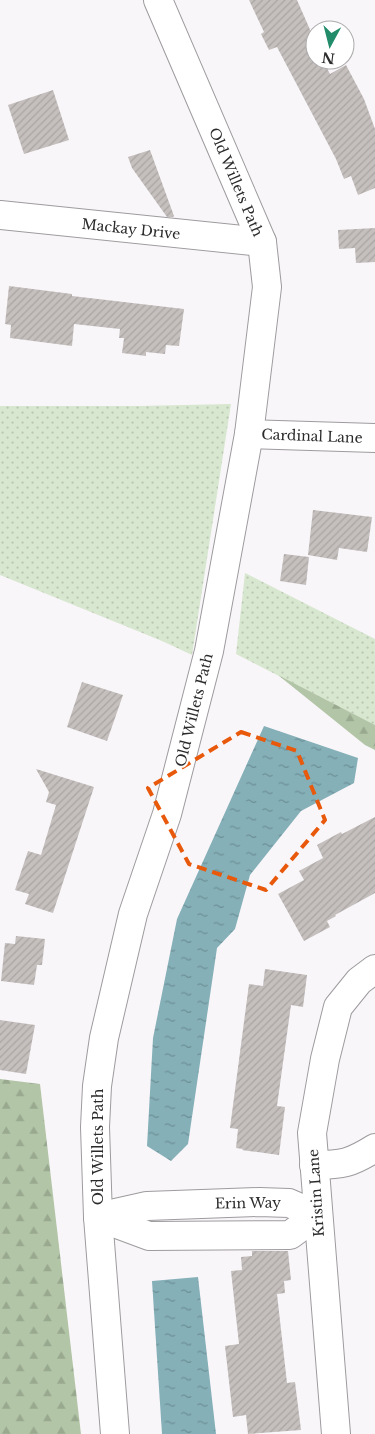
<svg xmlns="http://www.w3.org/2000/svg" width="375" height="1434" font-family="'Libre Baskerville',serif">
  <defs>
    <pattern id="grass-dots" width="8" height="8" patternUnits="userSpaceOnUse" patternTransform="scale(1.25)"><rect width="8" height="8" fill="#d8e7cf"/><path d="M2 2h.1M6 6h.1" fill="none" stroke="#bac6b2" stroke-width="1.8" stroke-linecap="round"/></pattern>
    <pattern id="forest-firs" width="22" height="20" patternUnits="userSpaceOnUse" patternTransform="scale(1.25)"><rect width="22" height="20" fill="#b2c5a6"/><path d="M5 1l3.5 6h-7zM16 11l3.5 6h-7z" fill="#99a98f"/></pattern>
    <pattern id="water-ripples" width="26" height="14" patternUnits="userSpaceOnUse" patternTransform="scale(1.25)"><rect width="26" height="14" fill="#85b0b8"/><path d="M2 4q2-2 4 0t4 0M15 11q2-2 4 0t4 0" fill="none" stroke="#6d8f96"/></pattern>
    <pattern id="building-hatch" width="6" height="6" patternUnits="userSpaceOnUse" patternTransform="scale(1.25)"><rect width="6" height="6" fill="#c5c0be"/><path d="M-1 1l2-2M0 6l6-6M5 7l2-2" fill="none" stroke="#a9a5a3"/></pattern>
  </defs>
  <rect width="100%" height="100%" fill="#f9f6fa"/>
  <!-- grass -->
  <g fill="url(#grass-dots)">
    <path d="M231,404L192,655L162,641L0,575V406H138Z"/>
    <path d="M245,573L375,639V725L236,654Z"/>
  </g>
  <!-- forest -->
  <g fill="url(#forest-firs)">
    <path d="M278,675L375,725V750L365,745Z"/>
    <path d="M0,1079L40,1084L81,1434H0Z"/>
  </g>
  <!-- water -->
  <g fill="url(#water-ripples)">
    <path d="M264,726L358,758L354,783L301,811L250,875L235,929L217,948L188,1144L171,1161L147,1146L153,1038L177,919Z"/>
    <path d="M198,1277L216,1434H162L152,1281Z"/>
  </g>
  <!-- building -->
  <g fill="url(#building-hatch)">
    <path d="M249,0H297L315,41V60H323L330,74L346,65L364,99L375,129V188L358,195L351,176L344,179L336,159L277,47L269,50L261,34L264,32Z"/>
    <path d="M53,90L69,140L24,154L8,105Z"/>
    <path d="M150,150L174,216L173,217H167L132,168L128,157Z"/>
    <path d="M375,228V262L356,263L355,248L339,249L338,230Z"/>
    <path d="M9,286L72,294V296L184,309L179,346L166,345L165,354L146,352V356L122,353L124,338H119L120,329L74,324L72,346L10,338L11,325L5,324Z"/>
    <path d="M313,510L372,517L367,552L339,548L337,560L308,555Z"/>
    <path d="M284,554L309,557L306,585L280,581Z"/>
    <path d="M82,682L123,695L107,741L67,727Z"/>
    <path d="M36,769L94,787L53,913L25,904L29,894L15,890L28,851L41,855L56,805L46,802L49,792Z"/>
    <path d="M375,817V893L335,915L336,916L327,921L330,927L304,941L278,894L304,880L299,871L323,858L317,845L341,832L342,834Z"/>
    <path d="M16,936L45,939L42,965H37L34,985L1,981L5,943L15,944Z"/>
    <path d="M265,969L307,975L303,1007L291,1005L277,1106L285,1107L279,1155L242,1150L243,1149L236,1148L238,1129L230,1128L249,984L263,986Z"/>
    <path d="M0,1020L35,1025L26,1074L0,1070Z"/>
    <path d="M252,1251H288L291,1280L284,1281L285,1293L277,1294L287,1383L295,1382L301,1430L248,1434L246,1415L233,1417L225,1346L239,1344L231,1271L242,1270L241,1257L252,1256Z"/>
  </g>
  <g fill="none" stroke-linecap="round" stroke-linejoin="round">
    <defs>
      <g id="minor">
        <path d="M0,215L262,242"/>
        <path d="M249,434L375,438"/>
        <path d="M314,1165C343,1165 351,1163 375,1148"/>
        <path d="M98,1217L149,1236L290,1235L317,1215"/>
        <path d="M98,1217L147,1206L259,1202L289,1203L317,1215"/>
        <path d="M336,1434L312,1133L325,1059L338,1007L359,981L375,969"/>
      </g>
      <path id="secondary" d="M115,1434L98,1217L95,1127L97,1086L104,1038L133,914L167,814L209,651L249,434L267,287L262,242L158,0"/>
    </defs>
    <!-- minor casing -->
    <use href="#minor" stroke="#9e9b9e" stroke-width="30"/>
    <!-- secondary casing -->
    <use href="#secondary" stroke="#9e9b9e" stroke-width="30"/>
    <!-- minor -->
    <use href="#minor" stroke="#fff" stroke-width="28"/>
    <!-- secondary -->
    <use href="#secondary" stroke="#fff" stroke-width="28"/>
  </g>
  <!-- marked area -->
  <path fill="none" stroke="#e8590c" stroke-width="4" stroke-dasharray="10 6" stroke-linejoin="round" d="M241,732L297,751L325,820L266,890L189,864L148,788Z"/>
  <g text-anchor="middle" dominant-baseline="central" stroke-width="4" stroke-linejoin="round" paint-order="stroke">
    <!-- street labels -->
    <g font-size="14" fill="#2c2b2c" stroke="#fff">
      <text transform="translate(236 182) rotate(67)">Old Willets Path</text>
      <text transform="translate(131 229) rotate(6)">Mackay Drive</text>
      <text transform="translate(312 436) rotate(2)">Cardinal Lane</text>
      <text transform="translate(194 710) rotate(-76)">Old Willets Path</text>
      <text transform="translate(98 1147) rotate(-90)">Old Willets Path</text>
      <text transform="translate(316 1193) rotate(-94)">Kristin Lane</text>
      <text transform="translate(248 1203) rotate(-1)">Erin Way</text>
    </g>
  </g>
  <!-- north arrow -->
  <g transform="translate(330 45) rotate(187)"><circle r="24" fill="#ffffff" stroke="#abaaab"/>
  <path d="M0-4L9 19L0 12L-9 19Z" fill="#228c6a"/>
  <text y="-8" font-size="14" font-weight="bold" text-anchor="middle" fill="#2c2b2c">N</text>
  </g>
</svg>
